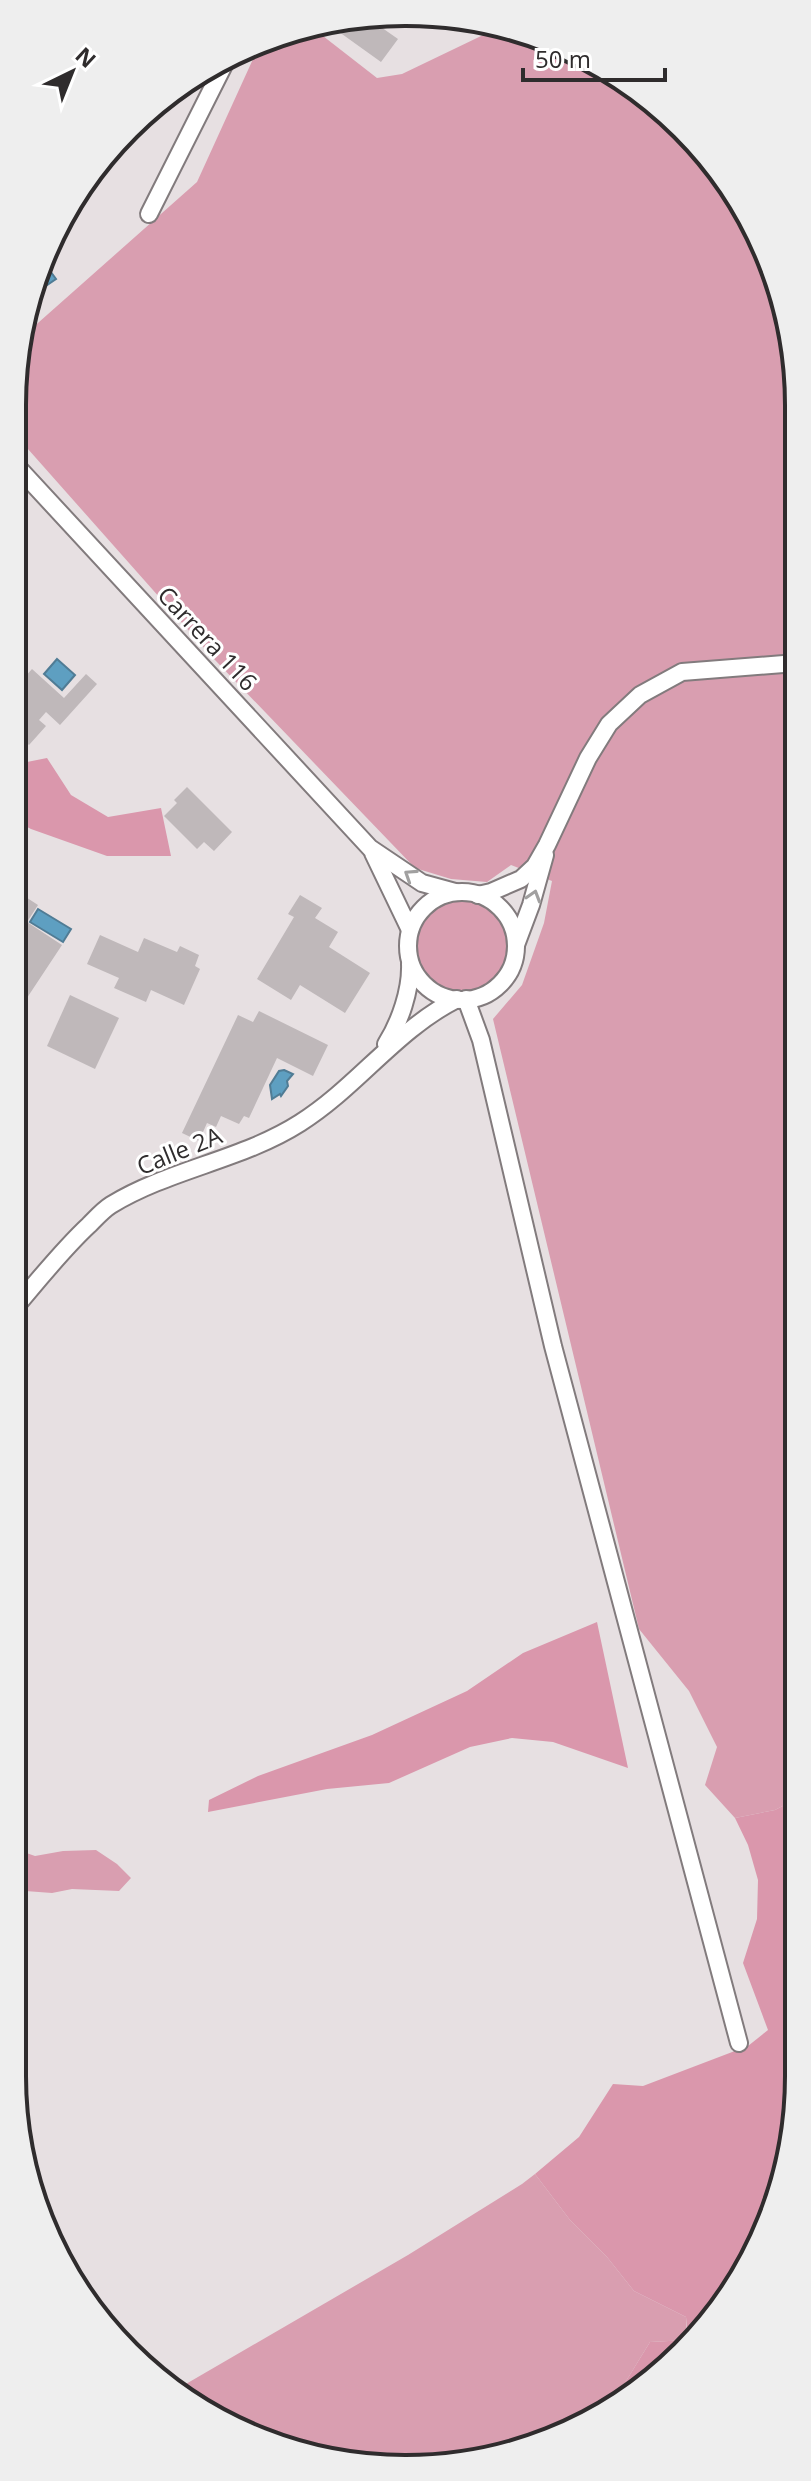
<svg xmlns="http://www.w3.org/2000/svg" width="811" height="2481" font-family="'Open Sans',sans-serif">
  <rect width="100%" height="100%" fill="#e7e0e2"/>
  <!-- green -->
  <g fill="#d99eb0">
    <path d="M504,25L624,78L702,146L769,254L796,355L798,1798L775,1810L735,1818L705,1785L717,1747L689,1691L639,1629L493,1019L522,985L544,923L552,881L511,865L487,882L451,879L415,868L215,660L12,431V405L21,338L197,182L258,48L314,29L377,78L402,74Z"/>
    <circle cx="462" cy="946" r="54"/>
    <path d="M12,1848L35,1856L63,1851L96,1850L117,1864L131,1878L119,1891L72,1889L52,1893L12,1890Z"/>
    <path d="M535,2174L570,2220L607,2257L634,2291L686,2317L687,2340L650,2342L623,2386L635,2392L624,2402L507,2456L355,2466L231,2428L179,2388L408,2255L522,2184Z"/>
  </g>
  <!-- forest -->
  <g fill="#da97ac">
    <path d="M47,758L71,795L108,817L161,808L171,856H107L31,829L12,819V765Z"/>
    <path d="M597,1622L628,1768L553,1742L512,1738L470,1747L389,1783L327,1789L208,1812L209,1800L258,1776L372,1735L467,1691L523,1653Z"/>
    <path d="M798,1798L799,2075L786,2177L732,2294L688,2339L686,2317L634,2291L607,2257L570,2220L535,2174L579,2137L613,2084L643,2086L748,2046L768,2030L743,1963L757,1919L758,1880L748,1845L735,1818L775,1810Z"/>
    <path d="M687,2340L635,2392L623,2386L650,2342Z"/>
  </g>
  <!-- water -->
  <g fill="#5e9fc1" stroke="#507c95" stroke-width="2">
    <path d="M45,264L56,279L28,298Z"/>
    <path d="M57,659L75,675L62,690L44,674Z"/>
    <path d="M38,909L71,929L63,942L30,922Z"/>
    <path d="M284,1070L293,1074L287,1081L288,1086L281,1096L280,1094L272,1099L270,1085L279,1071Z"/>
  </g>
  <!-- building -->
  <g fill="#bfb8ba">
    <path d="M354,15L384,17L378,25L398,39L381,62L328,24Z"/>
    <path d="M18,566L28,576L14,591L12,588V572Z"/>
    <path d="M32,669L64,698L86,674L97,684L60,725L46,712L39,720L46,726L29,745L12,730V699L16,703L24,694L16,687Z"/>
    <path d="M187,787L232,832L214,851L204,842L197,849L164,816L177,803L174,800Z"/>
    <path d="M18,892L38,905L27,922L62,945L19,1010L12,1006V901Z"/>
    <path d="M300,895L322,908L315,918L338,932L329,947L370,973L345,1013L300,985L291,1000L257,979L294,917L288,914Z"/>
    <path d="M100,935L138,952L144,938L177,952L180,946L199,955L195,966L200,969L184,1005L151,990L146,1002L114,988L119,978L87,964Z"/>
    <path d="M70,995L119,1018L95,1069L47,1046Z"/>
    <path d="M259,1011L328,1045L313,1076L277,1058L249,1118L244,1116L239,1124L221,1116L216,1127L207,1123L199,1141L182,1133L238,1015L253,1022Z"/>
  </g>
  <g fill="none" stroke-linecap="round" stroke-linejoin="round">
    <defs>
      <g id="minor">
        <path d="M149,214L227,59"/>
        <path d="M12,461L370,848L422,883L455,892"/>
        <path d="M373,853L410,930"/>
        <circle cx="462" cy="946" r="54"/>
        <path d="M478,895L491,892L521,879L535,866L547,845L588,758L609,724L640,695L682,672L796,663"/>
        <path d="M516,945L531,905L545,855"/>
        <path d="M466,999L481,1040L553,1346L739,2043"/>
        <path d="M386,1044C400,1022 411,990 410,964"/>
        <path d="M12,1311C37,1282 61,1251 89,1225C96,1218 103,1210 111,1205C170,1169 242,1160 300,1123C357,1087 396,1030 457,999"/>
      </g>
    </defs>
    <!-- minor casing -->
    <use href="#minor" stroke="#827b7d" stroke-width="20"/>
    <!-- minor -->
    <use href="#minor" stroke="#fff" stroke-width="16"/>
  </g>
  <!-- one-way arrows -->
  <defs><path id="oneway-chevron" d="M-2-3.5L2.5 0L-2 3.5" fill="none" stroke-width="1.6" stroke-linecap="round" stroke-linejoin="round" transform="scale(2)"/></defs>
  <g stroke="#a1a0a0">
    <use href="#oneway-chevron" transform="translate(410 875) rotate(-147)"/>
    <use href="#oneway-chevron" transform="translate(534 896) rotate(-73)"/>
  </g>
  <g text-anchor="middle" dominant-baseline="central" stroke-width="6" stroke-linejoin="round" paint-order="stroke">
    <!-- street labels -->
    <g font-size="24" fill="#2f2c2d" stroke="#fff">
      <text transform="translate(208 638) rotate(47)">Carrera 116</text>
      <text transform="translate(179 1150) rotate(-22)">Calle 2A</text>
    </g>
  </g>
  <!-- crop -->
  <path d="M0 0H811V2481H0ZM405 26H406A379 379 0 0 1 785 405V2076A379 379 0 0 1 406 2455H405A379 379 0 0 1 26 2076V405A379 379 0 0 1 405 26Z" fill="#eee" fill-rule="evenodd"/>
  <path fill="none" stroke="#2f2c2d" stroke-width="4" d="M405 26H406A379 379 0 0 1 785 405V2076A379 379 0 0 1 406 2455H405A379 379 0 0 1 26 2076V405A379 379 0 0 1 405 26Z"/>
  <!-- north arrow -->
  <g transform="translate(72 72) rotate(43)" stroke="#ffffff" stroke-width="6" paint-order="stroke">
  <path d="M0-6L14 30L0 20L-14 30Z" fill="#2f2c2d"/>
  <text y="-12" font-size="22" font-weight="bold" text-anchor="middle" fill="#2f2c2d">N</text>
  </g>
  <!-- scale -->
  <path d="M523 68v12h142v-12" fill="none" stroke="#2f2c2d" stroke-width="4"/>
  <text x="535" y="68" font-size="24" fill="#2f2c2d" stroke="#ffffff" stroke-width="6" paint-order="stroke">50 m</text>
</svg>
